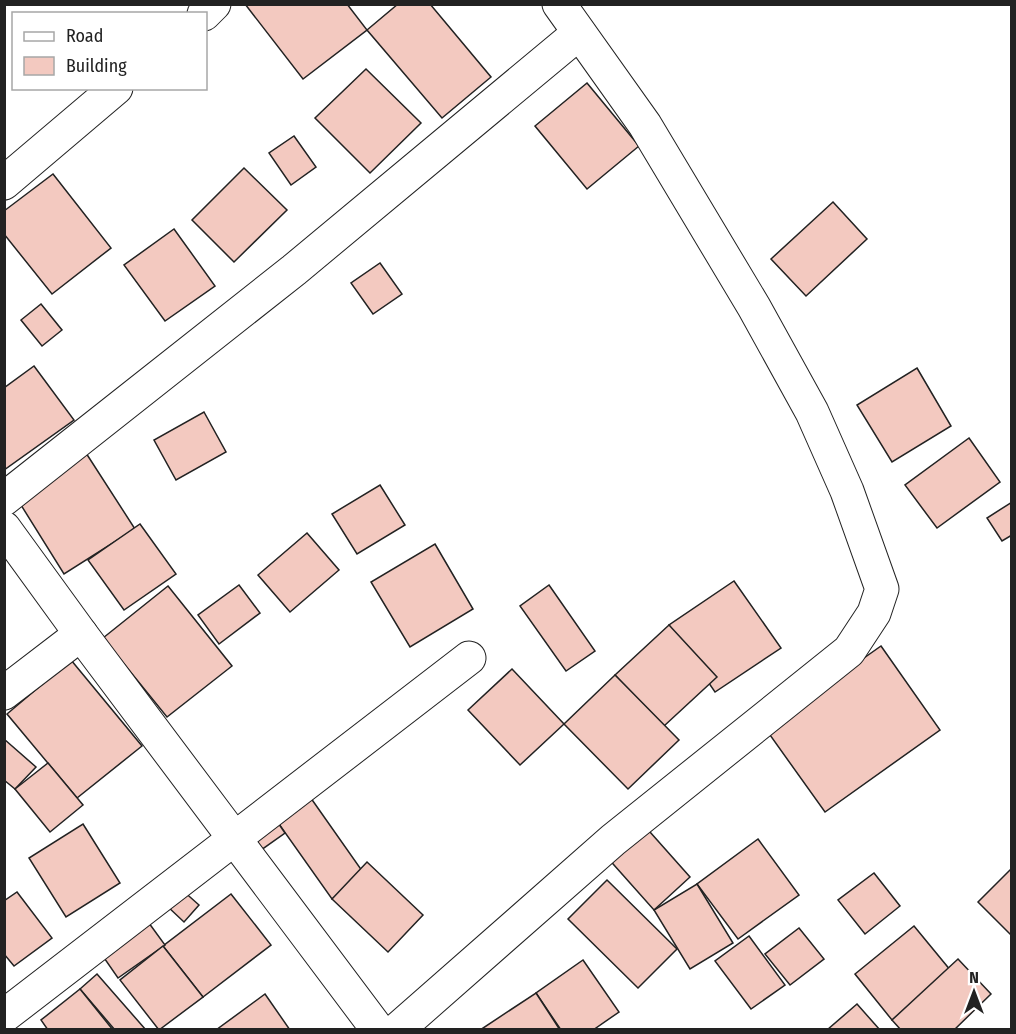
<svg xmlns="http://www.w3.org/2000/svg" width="1016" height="1034" font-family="'Fira Sans Condensed',sans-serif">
  <rect width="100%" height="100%" fill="#fff"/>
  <!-- building -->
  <g fill="#f3c9c0" stroke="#222" stroke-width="1.5">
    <path d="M245,4H347L367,30L303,79Z"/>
    <path d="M398,4H430L491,77L442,118L367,30Z"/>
    <path d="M366,69L421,123L370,173L315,118Z"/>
    <path d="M587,83L639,146L587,189L535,126Z"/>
    <path d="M294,136L316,167L291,185L269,153Z"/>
    <path d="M244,168L287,210L234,262L192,220Z"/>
    <path d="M53,174L111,248L52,294L4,234V211Z"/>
    <path d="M833,202L867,239L806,296L771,259Z"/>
    <path d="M174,229L215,286L165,321L124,265Z"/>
    <path d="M380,263L402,294L373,314L351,283Z"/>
    <path d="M41,304L62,330L42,346L21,320Z"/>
    <path d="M34,366L74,420L4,470V388Z"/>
    <path d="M917,368L951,426L892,462L857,405Z"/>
    <path d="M204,412L226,452L176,480L154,440Z"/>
    <path d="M969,438L1000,482L937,528L905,485Z"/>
    <path d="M86,453L135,529L64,574L16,497Z"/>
    <path d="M380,485L405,525L357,554L332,514Z"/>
    <path d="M1012,502V535L1002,541L987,518Z"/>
    <path d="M140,524L176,574L124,610L88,560Z"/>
    <path d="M307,533L339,570L290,612L258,575Z"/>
    <path d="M435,544L473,609L410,647L371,582Z"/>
    <path d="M734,581L781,648L715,692L669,625Z"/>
    <path d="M239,585L260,613L219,644L198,615Z"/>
    <path d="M549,585L595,651L566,671L520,606Z"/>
    <path d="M168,586L232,666L167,717L103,638Z"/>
    <path d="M669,625L717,677L664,726L615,675Z"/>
    <path d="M881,646L940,730L825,812L765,728Z"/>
    <path d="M71,660L142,746L77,798L7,714Z"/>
    <path d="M512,669L564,724L520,765L468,710Z"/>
    <path d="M615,675L679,740L628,789L564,724Z"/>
    <path d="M4,739L36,767L15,789L4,780Z"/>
    <path d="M48,763L83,805L50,832L15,789Z"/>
    <path d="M308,794L365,875L332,899L274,817Z"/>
    <path d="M274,817L285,833L254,855L242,839Z"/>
    <path d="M642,823L690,877L654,910L606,856Z"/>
    <path d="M83,824L120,883L66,917L29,858Z"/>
    <path d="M758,839L799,895L738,939L697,884Z"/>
    <path d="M367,862L423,915L388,952L332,899Z"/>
    <path d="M1012,868V934L1011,935L978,902Z"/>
    <path d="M874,873L900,906L865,934L838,900Z"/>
    <path d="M607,880L677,949L638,988L568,919Z"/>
    <path d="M697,884L733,943L690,969L654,910Z"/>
    <path d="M181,889L199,905L184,922L167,906Z"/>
    <path d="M17,892L52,938L14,966L4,954V901Z"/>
    <path d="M231,894L271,945L203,997L163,946Z"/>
    <path d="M146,919L165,945L118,978L100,952Z"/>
    <path d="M914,926L951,971L892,1020L855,974Z"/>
    <path d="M799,928L824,959L790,985L765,954Z"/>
    <path d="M749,936L785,985L751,1009L715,961Z"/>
    <path d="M163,946L203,997L159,1030L120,980Z"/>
    <path d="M958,959L991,994L954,1030H901L892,1020Z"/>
    <path d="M583,960L619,1012L593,1030H561L536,993Z"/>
    <path d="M97,974L146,1030H115L80,989Z"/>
    <path d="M80,989L113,1030H48L41,1020Z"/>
    <path d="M536,993L560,1030H480Z"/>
    <path d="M265,994L290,1030H216Z"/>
    <path d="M857,1004L880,1030H827Z"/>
  </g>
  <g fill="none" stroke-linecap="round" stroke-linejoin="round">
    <defs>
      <g id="minor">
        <path d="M204,14L214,4"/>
        <path d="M4,183L116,88"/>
        <path d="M4,499L294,270L579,33"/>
        <path d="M4,528L81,634L378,1030"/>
        <path d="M4,693L81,634"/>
        <path d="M4,1016L469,658"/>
        <path d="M397,1030L613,840L849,651L874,613L882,589L847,491L812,412L754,307L645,125L559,4"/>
      </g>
    </defs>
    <!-- minor casing -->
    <use href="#minor" stroke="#222" stroke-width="35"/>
    <!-- minor -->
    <use href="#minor" stroke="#fff" stroke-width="33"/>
  </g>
  <!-- border -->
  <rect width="1016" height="1034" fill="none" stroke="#222222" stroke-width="12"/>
  <!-- legend -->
  <rect x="12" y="12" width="195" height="78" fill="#ffffff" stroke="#a7a7a7" stroke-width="1.5"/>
  <rect x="24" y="32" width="30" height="9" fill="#ffffff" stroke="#a7a7a7" stroke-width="1.5"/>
  <text x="66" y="42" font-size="18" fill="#222222">Road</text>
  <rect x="24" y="57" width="30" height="18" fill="#f3c9c0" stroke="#a7a7a7" stroke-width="1.5"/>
  <text x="66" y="72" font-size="18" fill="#222222">Building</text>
  <!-- north arrow -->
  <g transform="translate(974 992)" stroke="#ffffff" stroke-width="4.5" paint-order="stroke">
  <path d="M0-4.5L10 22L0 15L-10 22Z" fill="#222222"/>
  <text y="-9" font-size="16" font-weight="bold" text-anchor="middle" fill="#222222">N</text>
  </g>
</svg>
